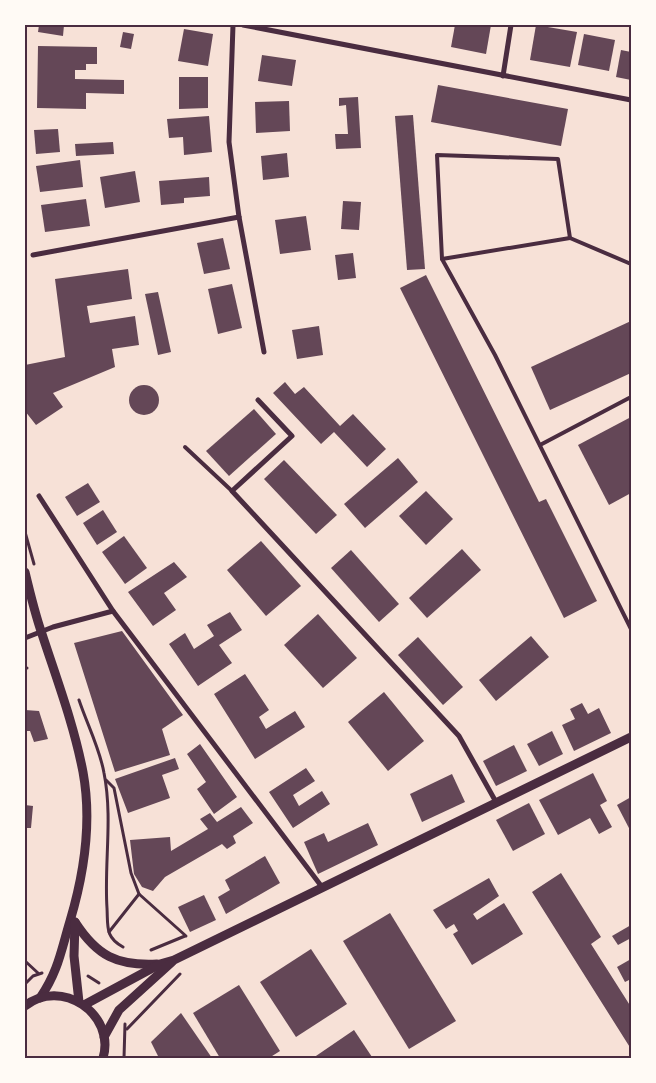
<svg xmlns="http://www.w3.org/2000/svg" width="656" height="1083" font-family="Jost,sans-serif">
  <rect width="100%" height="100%" fill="#f7e1d7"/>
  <!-- building -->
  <g fill="#644757">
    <path d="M39,25H64L63,36L38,32Z"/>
    <path d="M455,25H491L486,54L451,47Z"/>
    <path d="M536,25L577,32L570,67L530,60Z"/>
    <path d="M184,29L213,34L208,66L178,61Z"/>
    <path d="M123,32L134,34L131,49L120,47Z"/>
    <path d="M584,34L615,40L609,71L578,65Z"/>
    <path d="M38,46L97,47V64H86V70H75V79L124,80V94L86,93V109L37,108Z"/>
    <path d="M621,50L631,52V80L616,77Z"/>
    <path d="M262,55L296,60L292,86L258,81Z"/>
    <path d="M179,77H208V108L179,109Z"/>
    <path d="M438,85L568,109L561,146L431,122Z"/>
    <path d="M358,97L361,148L336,149L335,134H348L346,105L339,106V98Z"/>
    <path d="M289,101L290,131L256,133L255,102Z"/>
    <path d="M413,115L425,269L407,270L395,116Z"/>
    <path d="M209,116L212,152L184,155L183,137L169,138L167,119Z"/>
    <path d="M58,129L60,152L36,154L34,130Z"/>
    <path d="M113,142L114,154L76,156L75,144Z"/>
    <path d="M287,153L289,177L263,180L261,156Z"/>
    <path d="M80,160L83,187L40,192L36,166Z"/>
    <path d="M135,171L140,202L105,208L100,177Z"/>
    <path d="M209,177L210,196L184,198V203L161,205L159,181Z"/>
    <path d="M86,199L90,226L45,232L41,205Z"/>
    <path d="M343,201L361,202L359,230L341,229Z"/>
    <path d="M306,216L311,250L280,254L275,220Z"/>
    <path d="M223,238L230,269L204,274L197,243Z"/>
    <path d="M353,253L356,278L338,280L335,255Z"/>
    <path d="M128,269L132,299L87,306L90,323L135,316L139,345L112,349L115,367L53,393L63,407L36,425L25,411V365L65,357L55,279Z"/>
    <path d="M426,275L539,502L546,499L597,601L564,618L400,288Z"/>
    <path d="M232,284L242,328L218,334L208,289Z"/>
    <path d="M158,292L171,352L158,355L145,294Z"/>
    <path d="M631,321V373L550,410L531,367Z"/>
    <path d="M319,326L323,355L297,359L292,330Z"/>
    <path d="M285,382L295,394L304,387L340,426L353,414L386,449L367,467L334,432L321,444L273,393Z"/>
    <circle cx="144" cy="400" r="15"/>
    <path d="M254,409L276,434L229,476L206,451Z"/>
    <path d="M631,417V493L609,505L578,445Z"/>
    <path d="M398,458L418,482L365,528L344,504Z"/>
    <path d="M284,460L337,515L316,534L264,479Z"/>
    <path d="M88,483L100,502L77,516L65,497Z"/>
    <path d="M426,491L453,519L426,545L399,516Z"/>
    <path d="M103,510L117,532L97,545L83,523Z"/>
    <path d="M124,536L147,568L125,584L102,552Z"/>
    <path d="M261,541L301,586L266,616L227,570Z"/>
    <path d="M462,549L481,570L427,618L409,598Z"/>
    <path d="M351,550L399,604L379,622L331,568Z"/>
    <path d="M174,562L187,577L164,593L176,610L153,626L128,592Z"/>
    <path d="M230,612L242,630L219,645L232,663L198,686L169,644L185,633L194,649L214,636L207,625Z"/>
    <path d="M318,614L357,658L323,688L284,645Z"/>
    <path d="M122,631L183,715L162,729L170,755L115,772L74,643Z"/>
    <path d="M531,636L549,657L496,701L479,680Z"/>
    <path d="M418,637L463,687L443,705L398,655Z"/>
    <path d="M245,674L269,710L259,717L266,729L295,711L305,727L255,759L214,694Z"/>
    <path d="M384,692L424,741L388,771L348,722Z"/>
    <path d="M582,703L588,714L599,708L611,733L574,751L562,725L575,719L570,709Z"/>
    <path d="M25,710L39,711L48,739L34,742L30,731H25Z"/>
    <path d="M552,731L563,754L539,766L527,744Z"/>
    <path d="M200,744L237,797L214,814L197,789L206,782L187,754Z"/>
    <path d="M514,745L527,771L496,786L483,761Z"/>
    <path d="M175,758L179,769L162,775L170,798L128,813L115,779Z"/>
    <path d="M306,768L315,781L293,795L299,806L322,791L330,804L293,828L269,792Z"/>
    <path d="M593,773L607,801L600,805L612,827L599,834L590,818L558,835L539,800Z"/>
    <path d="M452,774L465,802L422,822L410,794Z"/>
    <path d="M631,797V832L617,805Z"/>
    <path d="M529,803L545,834L513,851L496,820Z"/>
    <path d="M25,805L33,806L31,828H25Z"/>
    <path d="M241,807L253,823L233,836L236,843L227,849L222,844L165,877L153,891L142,887L134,874L130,840L170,837L171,851L208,829L200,819L210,813L217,822Z"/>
    <path d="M368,823L378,845L318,874L304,842L324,833L328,842Z"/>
    <path d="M265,856L280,883L226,914L218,897L230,890L225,880Z"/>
    <path d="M561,873L601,937L591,944L631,1007V1049L532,892Z"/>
    <path d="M489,878L499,896L473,914L477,920L504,903L523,934L472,965L453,934L458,931L454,924L446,929L433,910Z"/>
    <path d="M204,895L216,920L190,932L178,907Z"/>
    <path d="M390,913L456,1021L409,1049L343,941Z"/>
    <path d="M631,925V938L618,945L612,936Z"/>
    <path d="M311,949L347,1004L296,1037L260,982Z"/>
    <path d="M631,959V979L625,982L617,967Z"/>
    <path d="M239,985L280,1051L269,1058H220L193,1013Z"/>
    <path d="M181,1013L212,1058H159L151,1042Z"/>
    <path d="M354,1030L372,1057L313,1058Z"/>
  </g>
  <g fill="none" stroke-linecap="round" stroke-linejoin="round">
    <!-- path -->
    <g stroke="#4a2c40" stroke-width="3">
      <path d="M25,532L34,564"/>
      <path d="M25,668H27"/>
      <path d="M79,700C87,724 100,749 104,773C113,818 104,863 107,908C108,927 105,937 123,947"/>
      <path d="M106,780L114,788L131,873L139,894L186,936"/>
      <path d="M109,932L139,894"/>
      <path d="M151,950L185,936"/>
      <path d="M25,961L38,973"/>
      <path d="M88,976L99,983"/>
      <path d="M25,984L33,976L42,973"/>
      <path d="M127,1029L180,974"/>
      <path d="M124,1058L125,1024"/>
    </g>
    <!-- service -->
    <g stroke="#4a2c40" stroke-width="4">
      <path d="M442,259L570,238"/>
      <path d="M631,264L570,238L558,159L437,155L442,259L495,355L631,629"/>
      <path d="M540,445L631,397"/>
      <path d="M185,447L232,491"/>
    </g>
    <!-- minor -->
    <g stroke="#4a2c40" stroke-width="5">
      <path d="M233,25L229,142L239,217L264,352"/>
      <path d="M243,25L631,100"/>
      <path d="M503,76L511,25"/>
      <path d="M33,255L239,217"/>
      <path d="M258,400L292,436L232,491L459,736L496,802"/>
      <path d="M39,496L113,611L322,887"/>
      <path d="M25,638L53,627L113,611"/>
    </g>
    <!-- tertiary -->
    <g stroke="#4a2c40" stroke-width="9">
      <path d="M25,572C30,593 35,614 42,634C57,680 74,725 83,772C92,821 84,874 70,921C61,951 58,972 40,998"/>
      <path d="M75,922C97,956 117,966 157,964"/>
      <path d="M75,922L74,956L79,1002"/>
      <path d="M84,1005L160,964L174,960L631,737"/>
      <path d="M25,1006C61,977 116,1014 103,1058"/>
      <path d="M104,1037L119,1010L172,962"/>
    </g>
  </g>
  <!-- border -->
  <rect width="656" height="1083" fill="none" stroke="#fffaf5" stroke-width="52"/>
  <rect x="26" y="26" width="604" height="1031" fill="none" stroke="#4a2c40" stroke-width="2"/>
</svg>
